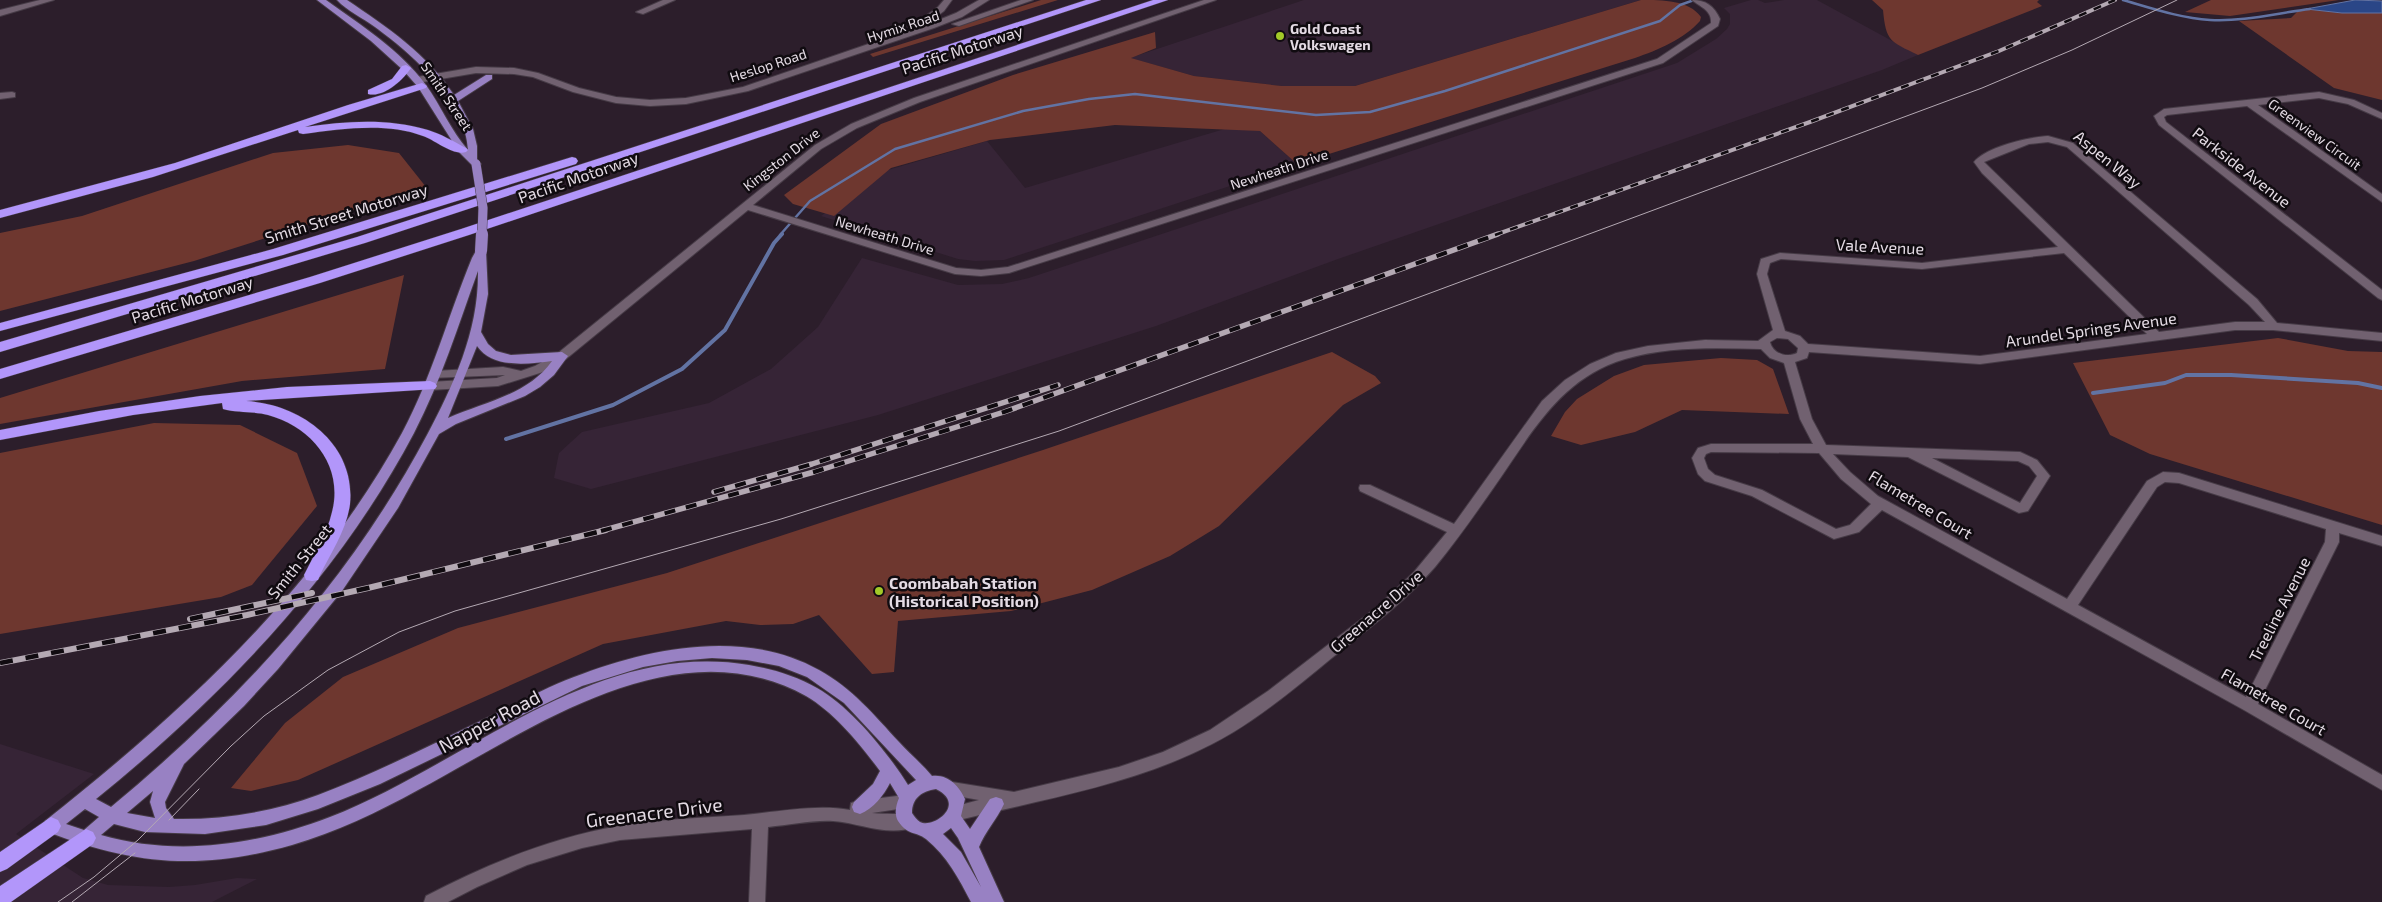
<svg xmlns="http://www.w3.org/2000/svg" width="2382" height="902" font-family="'Exo 2',sans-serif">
  <rect width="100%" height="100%" fill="#2c1e2b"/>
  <!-- built -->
  <g fill="#362436">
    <path d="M1304,0H1641L1355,86H1282L1194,76L1130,58Z"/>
    <path d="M1751,0H1758L1765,3L1784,0H1817L1918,55L1882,70L1338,259L1156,326L878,415L591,489L554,478L559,453L582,432L709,403L771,369L818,327L862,258L958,285L1002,284L1029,278L1677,63L1716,39L1727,29L1730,24V14L1724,8Z"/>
    <path d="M1228,128L1260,131L1297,164L1004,260L975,261L958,259L821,216L888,170L987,141L1025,188Z"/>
    <path d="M0,744L94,774L16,834L83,878L108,885L169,887L195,885L237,878L257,879L212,902H0Z"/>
  </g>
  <!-- green -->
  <g fill="#6e372f">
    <path d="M1041,0H1058L873,57L870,54Z"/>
    <path d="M1641,0C1663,0 1689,0 1701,17L1700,21C1684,39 1658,50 1635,58L1297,164L1260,131L1115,125L990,140L891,168L834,216L793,204L784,195L881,124L1013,75L1155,32L1156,48L1131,58L1194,76L1282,86H1355Z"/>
    <path d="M1872,0H2039L2037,2L2042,6L1918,55C1890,41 1886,42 1883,10Z"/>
    <path d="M2211,0H2339L2230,16L2185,12Z"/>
    <path d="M2307,9L2342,13H2382V100L2334,88L2239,21L2291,18L2299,10Z"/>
    <path d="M348,145L399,153L426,187L194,261L0,311V233L82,216L273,153Z"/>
    <path d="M404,275L385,369L242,381L0,424V398Z"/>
    <path d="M2278,338L2348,351L2382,352V525L2150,454L2110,435L2073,363Z"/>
    <path d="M1332,352L1375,376L1381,383L1343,405L1219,526L1170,556L1092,590L1011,611L898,621L894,672L872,674L819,615L793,624L760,625L726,621L603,644L298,780L251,791L231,788L285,723L343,677L458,628L667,573L1043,450Z"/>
    <path d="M1721,358L1757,360L1773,369L1789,414L1682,410L1635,432L1581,445L1551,436L1565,412L1577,399L1614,376L1644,365Z"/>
    <path d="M154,423L240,425L297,453L317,506L252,585L221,597L0,634V453Z"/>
  </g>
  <!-- water -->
  <path fill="#2a4687" stroke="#6273a3" d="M2355,0L2382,1V13H2342L2306,9Z"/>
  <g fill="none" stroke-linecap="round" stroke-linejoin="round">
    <!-- stream-far1 -->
    <g stroke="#6273a3" stroke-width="2.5">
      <path d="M2123,0C2151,8 2180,18 2210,20C2243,22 2277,13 2310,9"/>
      <path d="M780,235L810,201L895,149L1023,111L1089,99L1135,94L1316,115L1370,112L1445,91L1660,21L1680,5L1694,0"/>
    </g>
    <!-- stream -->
    <g stroke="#6273a3" stroke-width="4">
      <path d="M2093,393L2165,383L2186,375H2231L2358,383L2382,388"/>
      <path d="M506,439L613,405L682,369L725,330L774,243L782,234"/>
    </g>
    <defs>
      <g id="minor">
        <path d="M40,0H54L0,16V10Z"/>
        <path d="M663,0H675L643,14L636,12Z"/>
        <path d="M944,0H952L944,11L924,26L956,13L979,0H989L962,17L934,28L748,91L686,104L650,106L616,103L573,92L533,77L514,74L476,73L417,83L412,80L417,77L476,67L514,68L538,73L579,88L616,97L650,100L686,98L743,87L918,27L915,25L916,23L938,7Z"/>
        <path d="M1021,0H1033L959,26L952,24Z"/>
        <path d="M1204,0H1216L920,102L857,128L821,149L753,205L956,268L981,270L1008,267L1657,59L1711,23C1712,10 1700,7 1692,0C1706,0 1714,6 1720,19L1718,26L1663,63L1009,273L981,276L955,274L748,210L566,359L543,372L498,386L430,390L424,386L430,382L497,378L505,375L431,378L429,375L435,371L503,367L521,371L535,366L558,353L815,145L851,124L914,98Z"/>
        <path d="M12,92L15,93V97L0,99V93Z"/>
        <path d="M2319,92L2354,100L2382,113V119L2348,104L2319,98L2258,105L2382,194V202L2247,106L2167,115L2164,117L2166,122L2382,290V300L2378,298L2159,125L2154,116L2164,109Z"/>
        <path d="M2048,136L2073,143L2257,299L2277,323L2382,333V341L2273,330H2235L1980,364L1809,352L1807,358L1795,362L1812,419L1826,445L2020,452L2037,460L2050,476L2028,511L2019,513L1908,457L1833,454L1850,472L1878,496L2067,599L2147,481L2163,472L2179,473L2382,536V546L2339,533V542L2258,704L2382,775V790L2244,710L1882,510L1859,532L1834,539L1752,496L1705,481L1698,474L1692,458L1698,448L1711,444H1813L1800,419L1784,363L1770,358L1761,349C1716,348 1669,346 1625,359C1564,377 1535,427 1501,477C1480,507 1459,538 1435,567C1405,602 1368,629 1333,657C1306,679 1280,701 1252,720C1167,779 1061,795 963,819L955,820L949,818L947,813L949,808L979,800L946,794L944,789L946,784L952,782L1014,792L1119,767L1163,752L1210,730L1268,691L1377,607L1414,572L1447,532L1360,491L1359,488L1360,485H1370L1454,524L1542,401L1565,380L1590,364L1616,353L1648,346L1705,340L1758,341L1773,330L1757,274L1761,259L1780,253L1922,263L2058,247L1982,173L1974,162C1986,147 2029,137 2048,136ZM2048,142L2067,147L2249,305L2265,322H2235L2159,332L1984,162L2029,144ZM2064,253L2147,334L1980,356L1808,344L1800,336L1785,331L1767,274L1770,263L1781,259L1922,269ZM1777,338L1788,339L1798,348L1797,353C1787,358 1773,354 1770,342ZM1711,452L1819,453L1841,479L1871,504L1850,525L1836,529L1762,490L1715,475L1708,469L1704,458L1706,454ZM1932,458L2018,461L2029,466L2037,476L2020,503ZM2165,482L2179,483L2326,529L2325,542L2246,697L2078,605L2157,487Z"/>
        <path d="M905,795L911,797L913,802L911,807L872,813C885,815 901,812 914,817L916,822L914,827C888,837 860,823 833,821C812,820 789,825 768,827L765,902H749L752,829L620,840L582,848L527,865L477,887L448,902H424L426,896C487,864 550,838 619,826C659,819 702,818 744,815C778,812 816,804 850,810L851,803L857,801Z"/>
      </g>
      <g id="major">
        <path d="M317,0H326C361,25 400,50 426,85C441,106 451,131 468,150C466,101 411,53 375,27C363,18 347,11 337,0H347C387,27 427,54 454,95L486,75H492V79L458,101L473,129L477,146V159L481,164L479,166H473L459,152L418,87L403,70L371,41Z"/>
        <path d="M481,248L486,251L488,294L481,332L488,344L496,351L511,355L562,352L568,356L554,375L540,387L525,396L456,424L439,434L398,508L342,591L278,669L244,706L184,764L165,802L166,808L174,819C223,820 272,812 318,795C376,773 431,745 487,718C515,705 544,688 574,677C649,648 744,628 819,670C852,688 874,715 899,742C910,754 922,764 932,776C948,774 959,786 965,799L961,816L970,829L990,799L996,797L1002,799L1004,804C997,819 985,832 979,847L1004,902H971C959,879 947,856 926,839C916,831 908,836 898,821C894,814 896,805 899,798L890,783C884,795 873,809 860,814L854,812L852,807L854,802L873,784L880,771C860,744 835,713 806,696C675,624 531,730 418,790C378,812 336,832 292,845C200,871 134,865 45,831L43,826L45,821C184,711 316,590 402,433C432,377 448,316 472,258L477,249ZM478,271C479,330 454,384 427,435C348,583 240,700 111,807L96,799C222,697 338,577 414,433C441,381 458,326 478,271ZM477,346C493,369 528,364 552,361C528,395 484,402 448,418ZM712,658L747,660L779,666L807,677L844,703L916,780L908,785C888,753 851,707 817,688C796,676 772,669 749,665C594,639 465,765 330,817C258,845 176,857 101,835L114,824L145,832L205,834L266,825L318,809L380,784L582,686L643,667L677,661ZM936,789C967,804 934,829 920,822C917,820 914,816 912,813C912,798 922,791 936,789ZM153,791L150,802L155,818L127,813ZM85,809L99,817L84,830L66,824ZM951,828L958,838L981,887L961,852L943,834Z"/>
      </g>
      <g id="highway">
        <path d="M1086,0H1101L365,243L0,352V342L357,237Z"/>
        <path d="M1153,0H1168L469,235L320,283L0,379V369L310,277L461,229Z"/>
        <path d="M406,65L411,68C403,80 384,98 368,94V90L392,79L402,66Z"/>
        <path d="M422,83L427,86L426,88L305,127C346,121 388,118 428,130C441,134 453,141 466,148L468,150L466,152C453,156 435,140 423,136C386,122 341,129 303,134L299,133L298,130L153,177L0,218V210L175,163L348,105Z"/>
        <path d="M572,157L576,158L578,161L576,164L283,255L0,331V323L273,249Z"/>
        <path d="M430,381L435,383L437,386L435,389L246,401C301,404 356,444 350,504C347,529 331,553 320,575L318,580L312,581L306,580L304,575C314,555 327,534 332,512C344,466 312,427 268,415C253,411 237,413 223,409L222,403L133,415L0,440V430L99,411L200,396L287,387Z"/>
        <path d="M51,817L58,820L61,826L58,832L7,869L0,872V852Z"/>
        <path d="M86,829L93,832L96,838L93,844L11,902H0V886Z"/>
      </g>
    </defs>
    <!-- minor casing -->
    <use href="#minor" stroke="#463b46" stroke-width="2"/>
    <!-- major casing -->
    <use href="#major" stroke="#463b46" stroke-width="2"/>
    <!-- highway casing -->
    <use href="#highway" stroke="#463b46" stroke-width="1"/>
    <!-- minor -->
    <use href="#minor" fill="#716170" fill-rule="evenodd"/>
    <!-- major -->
    <use href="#major" fill="#9881c3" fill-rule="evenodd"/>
    <!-- highway -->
    <use href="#highway" fill="#b296fa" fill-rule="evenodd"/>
    <!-- tram -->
    <g stroke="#b4a9b3" stroke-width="1">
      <path d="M169,820L199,789"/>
      <path d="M58,902L94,877L138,840L231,746L264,716L328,670L399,632L455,611L781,519L1059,431L1982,88L2072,50L2177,0"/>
      <path d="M72,902L135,853"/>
    </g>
    <defs>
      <path id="rail-far2" d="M1495,235L1810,122L1999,51L2115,0"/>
      <g id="rail-far1">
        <path d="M714,492L812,464L1058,385"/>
        <path d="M601,531L814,472L1004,412L1498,234"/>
      </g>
      <g id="rail">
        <path d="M190,619L312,593"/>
        <path d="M0,663L247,615L368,588L606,530"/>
      </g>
    </defs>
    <!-- rail-far2 casing -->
    <use href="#rail-far2" stroke="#b4a9b3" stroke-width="4"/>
    <!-- rail-far1 casing -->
    <use href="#rail-far1" stroke="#b4a9b3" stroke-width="5.5"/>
    <!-- rail casing -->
    <use href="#rail" stroke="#b4a9b3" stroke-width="6"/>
    <!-- rail-far2 -->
    <use href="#rail-far2" stroke="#100b10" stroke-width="2.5" stroke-dasharray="8" stroke-linecap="butt"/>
    <!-- rail-far1 -->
    <use href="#rail-far1" stroke="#100b10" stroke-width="4" stroke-dasharray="11" stroke-linecap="butt"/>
    <!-- rail -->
    <use href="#rail" stroke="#100b10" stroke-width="4.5" stroke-dasharray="13" stroke-linecap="butt"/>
    <defs>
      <path id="major-bridge-far1" d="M476,164L483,208L482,235"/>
      <path id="major-bridge" d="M481,251L482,234"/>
    </defs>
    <!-- major-bridge-far1 casing -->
    <use href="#major-bridge-far1" stroke="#463b46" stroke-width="10" stroke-linecap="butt"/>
    <!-- major-bridge casing -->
    <use href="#major-bridge" stroke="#463b46" stroke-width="13" stroke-linecap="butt"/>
    <!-- major-bridge-far1 -->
    <use href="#major-bridge-far1" stroke="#9881c3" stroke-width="9"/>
    <!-- major-bridge -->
    <use href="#major-bridge" stroke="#9881c3" stroke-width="12"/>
  </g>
  <!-- markers -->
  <g fill="#a2c928" stroke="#100b10" stroke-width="2">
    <circle cx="1280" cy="36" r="5"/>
    <circle cx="879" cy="591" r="5"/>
  </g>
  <g text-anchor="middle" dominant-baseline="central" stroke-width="5" stroke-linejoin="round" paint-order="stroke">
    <!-- far-street labels -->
    <g font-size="14" fill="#e4dbe4" stroke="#100b10">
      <text transform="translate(903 26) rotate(-18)">Hymix Road</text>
      <text transform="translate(768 65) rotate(-18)">Heslop Road</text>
      <text transform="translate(447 96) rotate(56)">Smith Street</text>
      <text transform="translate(2315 134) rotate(36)">Greenview Circuit</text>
      <text transform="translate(781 159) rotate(-38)">Kingston Drive</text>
      <text transform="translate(1279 169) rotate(-18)">Newheath Drive</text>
      <text transform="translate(885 235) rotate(17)">Newheath Drive</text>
    </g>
    <!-- far-poi labels -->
    <g font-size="14" font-weight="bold" fill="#e4dbe4" stroke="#100b10" text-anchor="start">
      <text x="1290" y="28">Gold Coast<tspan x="1290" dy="16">Volkswagen</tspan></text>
    </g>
    <!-- street labels -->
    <g font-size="16" fill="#e4dbe4" stroke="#100b10">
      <text transform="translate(962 49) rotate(-18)">Pacific Motorway</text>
      <text transform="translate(2108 159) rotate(39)">Aspen Way</text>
      <text transform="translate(2242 167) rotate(38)">Parkside Avenue</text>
      <text transform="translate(578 177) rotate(-19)">Pacific Motorway</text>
      <text transform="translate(346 213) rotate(-17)">Smith Street Motorway</text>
      <text transform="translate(1880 246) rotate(3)">Vale Avenue</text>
      <text transform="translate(192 299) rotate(-17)">Pacific Motorway</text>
      <text transform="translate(2091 329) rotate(-8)">Arundel Springs Avenue</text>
      <text transform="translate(1921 504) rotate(31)">Flametree Court</text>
      <text transform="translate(299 561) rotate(-51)">Smith Street</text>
      <text transform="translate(2279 609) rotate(-63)">Treeline Avenue</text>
      <text transform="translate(1376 611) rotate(-41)">Greenacre Drive</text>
      <text transform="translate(2274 701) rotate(30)">Flametree Court</text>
    </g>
    <!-- poi labels -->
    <g font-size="16" font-weight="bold" fill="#e4dbe4" stroke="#100b10" text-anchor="start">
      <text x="889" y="582">Coombabah Station<tspan x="889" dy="18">(Historical Position)</tspan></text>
    </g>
    <!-- near-street labels -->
    <g font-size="19" fill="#e4dbe4" stroke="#100b10">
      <text transform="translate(489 721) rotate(-28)">Napper Road</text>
      <text transform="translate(654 812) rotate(-7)">Greenacre Drive</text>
    </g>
  </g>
</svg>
